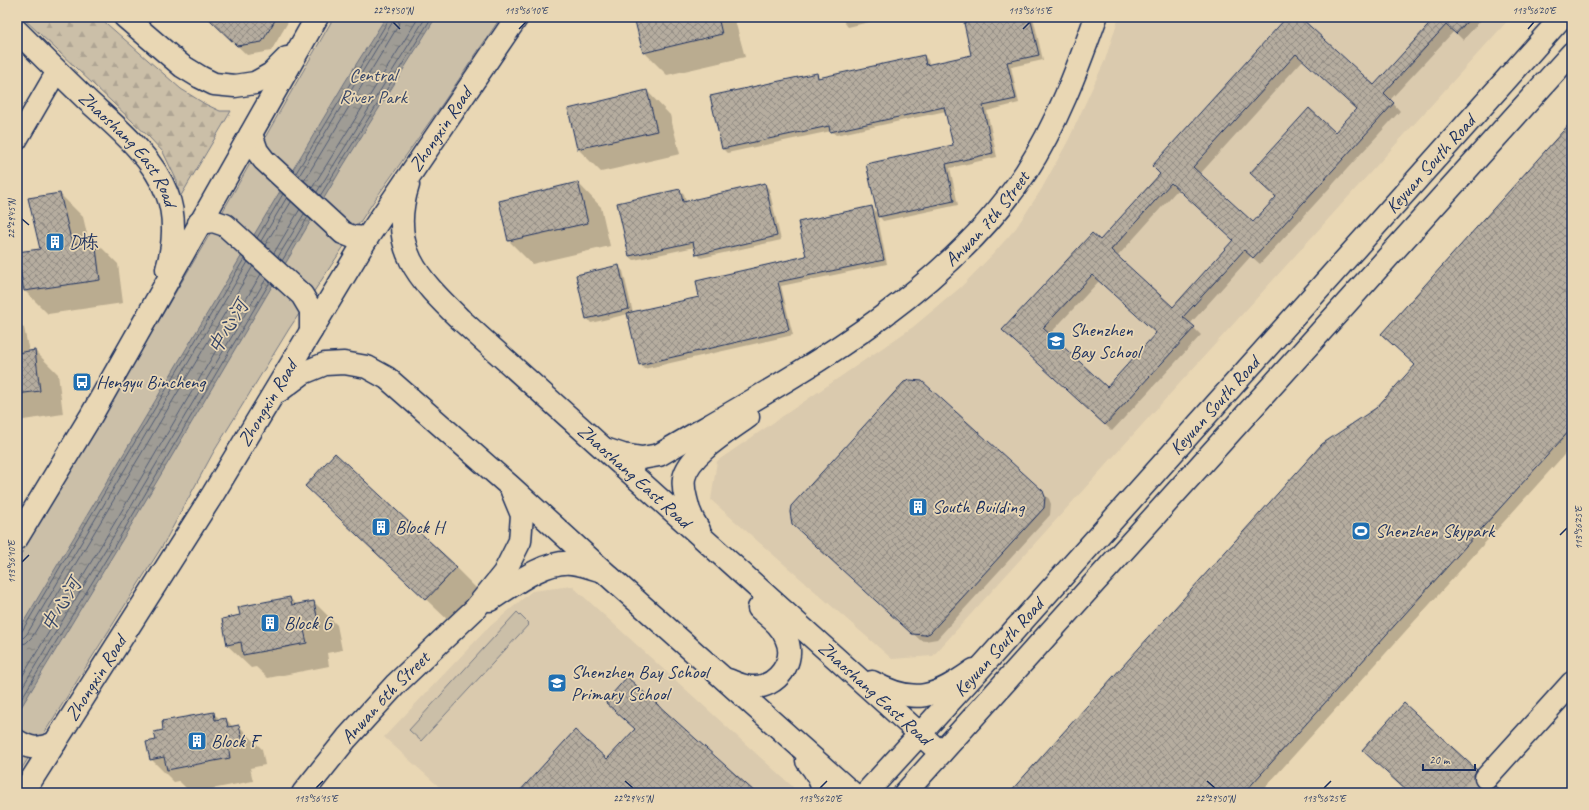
<svg xmlns="http://www.w3.org/2000/svg" width="1589" height="810" font-family="Caveat,'LXGW WenKai TC',sans-serif">
  <defs>
    <pattern id="forest-firs" width="22" height="20" patternUnits="userSpaceOnUse"><rect width="22" height="20" fill="#cbbfa8"/><path d="M5 1l3.5 6h-7zM16 11l3.5 6h-7z" fill="#aea493"/></pattern>
    <pattern id="water-ripples" width="26" height="14" patternUnits="userSpaceOnUse"><rect width="26" height="14" fill="#9f9c95"/><path d="M2 4q2-2 4 0t4 0M15 11q2-2 4 0t4 0" fill="none" stroke="#81807d"/></pattern>
    <pattern id="building-cross-hatch" width="8" height="8" patternUnits="userSpaceOnUse"><rect width="8" height="8" fill="#b6ad9f"/><path d="M0 0l8 8M0 8l8-8" fill="none" stroke="#938d85"/></pattern>
  </defs>
  <rect width="100%" height="100%" fill="#e9d7b4"/>
  <filter id="ink" filterUnits="userSpaceOnUse"><feTurbulence type="fractalNoise" baseFrequency=".025" numOctaves="2"/><feDisplacementMap in="SourceGraphic" scale="8" xChannelSelector="R" yChannelSelector="G"/><feConvolveMatrix kernelMatrix="1 2 1 2 8 2 1 2 1" color-interpolation-filters="sRGB"/></filter>
  <g filter="url(#ink)">
    <!-- built -->
    <g fill="#dacaae">
      <path d="M1119,17H1511L933,656L892,659L711,500L717,461L913,327L961,287L994,253L1016,228L1041,190L1069,139L1105,60Z"/>
      <path d="M572,586L793,787V793H446L384,737L488,628L532,591Z"/>
    </g>
    <!-- green -->
    <g fill="#cbbfa8" stroke="#737783">
      <path d="M334,17H501L443,103L376,198L289,329L213,453L163,545L17,776V561L204,244Z"/>
      <path d="M517,612L529,624L421,741L409,730Z"/>
    </g>
    <!-- forest -->
    <path fill="url(#forest-firs)" stroke="#737783" d="M22,17H99L181,89L205,104L220,111H231L179,199L177,181L163,152L149,137Z"/>
    <!-- water -->
    <path fill="url(#water-ripples)" stroke="#6a707f" d="M386,17H436L343,166L127,532L17,714V633L345,82Z"/>
    <!-- shadow -->
    <g fill="#0003" fill-rule="evenodd">
      <path d="M207,17H291L271,51L247,55Z"/>
      <path d="M635,17H734L745,57L667,75L644,52Z"/>
      <path d="M842,17H890L848,27L844,22Z"/>
      <path d="M994,17H1033L1043,60L1011,67L1019,103L987,111L997,157L950,168L958,205L883,221L877,214L887,264L781,286L793,335L644,369L640,364L628,314L591,323L587,318L618,266L623,271L633,313L701,298L807,256L872,208L878,214L954,146L946,111L836,135L831,131L727,153L723,149L711,97L817,74L821,79L924,56L928,60L929,65L972,56Z"/>
      <path d="M1289,17H1299L1374,86L1438,17H1484L1463,40L1454,31L1390,100L1400,111L1260,264L1251,256L1190,324L1201,335L1112,431L1010,337L1100,242L1161,174ZM1303,60L1357,109L1254,223L1200,174ZM1178,189L1234,240L1173,308L1117,257ZM1099,281L1157,334L1107,388L1049,335Z"/>
      <path d="M647,91L670,115L680,154L601,172L578,149L569,110Z"/>
      <path d="M1572,123V446L1260,793H1010L1416,366Z"/>
      <path d="M578,183L601,207L610,246L532,264L509,241L500,202Z"/>
      <path d="M765,185L769,189L781,240L701,258L697,254L695,247L634,260L629,256L680,190L684,194L686,202Z"/>
      <path d="M60,194L83,217L89,242L95,241L118,264L123,303L48,314L25,291L18,253L41,250Z"/>
      <path d="M17,322L24,328L29,352L35,351L58,374L63,414L17,421Z"/>
      <path d="M306,486L456,568L479,591L450,622Z"/>
      <path d="M1042,492L1049,499L1051,504L1050,515L937,639L925,641L920,640L800,530Z"/>
      <path d="M290,598L297,605L314,602L337,625L342,650L327,653L329,666L268,678L256,667L251,668L227,645Z"/>
      <path d="M1404,705L1478,772L1475,777L1476,784L1479,789L1483,791L1501,793H1411Z"/>
      <path d="M213,713L221,720L226,719L233,727L239,726L262,749L265,765L250,768L253,781L191,793L179,781L174,782L151,759L157,741L165,731Z"/>
    </g>
    <g fill="none" stroke-linecap="round" stroke-linejoin="round">
      <!-- shore -->
      <g stroke="#505b74" stroke-width="1">
        <path d="M296,173L388,21L389,17"/>
        <path d="M299,176L392,23L394,17"/>
        <path d="M304,181L398,26L400,17"/>
        <path d="M312,188L419,17"/>
        <path d="M317,192L426,17"/>
        <path d="M320,196L432,17"/>
        <path d="M257,238L283,194"/>
        <path d="M261,241L287,197"/>
        <path d="M265,245L291,202"/>
        <path d="M274,253L300,209"/>
        <path d="M278,257L304,214"/>
        <path d="M282,261L308,217"/>
        <path d="M17,634L22,631L244,259"/>
        <path d="M17,639L23,638L27,634L248,262"/>
        <path d="M17,645L26,643L32,637L253,266"/>
        <path d="M17,685L114,524L261,274"/>
        <path d="M17,696L119,527L266,279"/>
        <path d="M17,706L124,530L270,282"/>
      </g>
    </g>
    <!-- building -->
    <g fill="url(#building-cross-hatch)" stroke="#1b2f5e" fill-rule="evenodd">
      <path d="M207,17H277L262,42L237,46Z"/>
      <path d="M634,17H718L722,34L643,53Z"/>
      <path d="M989,17H1030L1039,55L1007,62L1016,99L983,106L993,153L946,164L954,201L878,217L866,164L953,145L944,107L830,132L829,126L722,149L710,96L817,73L818,78L924,55L926,65L971,55L964,23Z"/>
      <path d="M1287,17H1300L1374,85L1436,17H1471L1456,34L1446,25L1384,93L1394,103L1253,258L1244,250L1183,317L1195,327L1105,425L1002,330L1092,233L1100,240L1160,174L1152,166ZM1296,54L1356,109L1335,132L1309,108L1250,173L1276,197L1253,222L1193,167ZM1171,183L1233,240L1173,307L1111,250ZM1092,275L1156,333L1107,387L1043,328Z"/>
      <path d="M647,90L657,131L577,149L568,109Z"/>
      <path d="M1572,121V428L1244,793H1009L1322,444L1376,408L1415,365L1381,334Z"/>
      <path d="M578,182L588,223L508,241L499,201Z"/>
      <path d="M765,183L777,236L696,255L693,242L629,256L617,203L680,189L683,202Z"/>
      <path d="M60,193L72,244L95,240L100,280L24,291L17,252L40,249L28,198Z"/>
      <path d="M872,206L884,260L778,282L789,330L639,365L627,313L699,297L696,281L806,256L798,222Z"/>
      <path d="M619,265L629,309L586,319L576,275Z"/>
      <path d="M35,350L40,391L17,394V353Z"/>
      <path d="M910,380L922,381L1043,491L1045,497L1044,508L930,633L925,635L912,634L792,524L790,512L791,506L904,382Z"/>
      <path d="M335,453L457,567L426,600L305,486Z"/>
      <path d="M290,597L292,605L314,601L319,627L304,630L307,643L243,655L241,642L227,645L222,619L240,615L238,607Z"/>
      <path d="M627,677L756,793H518L575,730L607,759L635,729L605,702Z"/>
      <path d="M1404,703L1477,770L1474,775V781L1478,787L1483,790H1489L1495,786L1503,793H1409L1362,750Z"/>
      <path d="M214,712L215,720L226,718L228,727L239,725L243,742L228,745L230,758L167,770L164,757L150,760L146,742L156,740L154,732L163,730L162,721Z"/>
    </g>
    <g fill="none" stroke-linecap="round" stroke-linejoin="round">
      <!-- highway-tunnel -->
      <path stroke="#c0b5a3" stroke-width="22" stroke-dasharray="22 11" stroke-linecap="butt" d="M1473,793L1486,778"/>
      <defs>
        <path id="street" d="M17,140L57,71"/>
        <g id="secondary">
          <path d="M125,17L182,66L200,77L214,84L235,86L255,83L271,74L287,58"/>
          <path id="s1" d="M17,31C40,54 63,77 87,100C116,127 152,155 167,194C176,216 174,246 167,269"/>
          <path d="M251,134L257,151L264,160L343,233L353,237L367,238"/>
          <path id="s2" d="M408,185C388,248 418,278 460,319L941,753"/>
          <path d="M199,223L213,221L225,225L302,295L311,310V331"/>
          <path d="M279,391L303,373L325,364L344,363L367,367L387,378L510,486L602,570L852,793"/>
          <path id="s3" d="M608,450L623,455L642,458L659,455C788,379 942,300 1026,172C1057,124 1077,70 1096,17"/>
          <path d="M699,530C693,521 688,510 686,499C684,492 683,485 684,478C689,454 729,431 748,417"/>
          <path d="M17,538L91,416L317,17"/>
          <path d="M490,600C512,586 544,560 572,563C581,564 590,567 599,570"/>
          <path d="M728,680C736,683 744,687 752,687C777,688 797,661 786,638C781,625 769,617 759,608"/>
          <path d="M872,682C915,706 936,697 974,670"/>
          <path d="M17,741C32,750 39,749 55,743"/>
          <path d="M807,761C815,770 822,781 823,793"/>
          <path id="s4" d="M23,793L213,494L367,238L517,17"/>
          <path id="s5" d="M303,793L347,738L396,684L475,609L504,573L520,541L522,515L512,491"/>
        </g>
        <g id="primary">
          <path id="s6" d="M866,793L985,663L1562,17"/>
          <path d="M905,793L1572,53"/>
        </g>
        <path id="highway" d="M1486,778L1572,683"/>
      </defs>
      <!-- street casing -->
      <use href="#street" stroke="#1b2f5e" stroke-width="23"/>
      <!-- secondary casing -->
      <use href="#secondary" stroke="#1b2f5e" stroke-width="25"/>
      <!-- primary casing -->
      <use href="#primary" stroke="#1b2f5e" stroke-width="25"/>
      <!-- highway casing -->
      <use href="#highway" stroke="#1b2f5e" stroke-width="25"/>
      <!-- street -->
      <use href="#street" stroke="#e9d7b4" stroke-width="20"/>
      <!-- secondary -->
      <use href="#secondary" stroke="#e9d7b4" stroke-width="22"/>
      <!-- primary -->
      <use href="#primary" stroke="#e9d7b4" stroke-width="22"/>
      <!-- highway -->
      <use href="#highway" stroke="#e9d7b4" stroke-width="22"/>
    </g>
  </g>
  <!-- ticks -->
  <path fill="none" stroke="#1b2f5e" stroke-width="1.5" d="M393,22L400,29M519,29L526,22M1023,29L1030,22M1528,29L1534,22M22,219L29,225M1560,535L1567,528M22,562L29,555M625,781L633,788M1207,781L1215,788M316,788L323,781M820,788L827,781M1324,788L1331,781"/>
  <!-- icons -->
  <defs>
    <symbol id="building-square" viewBox="-11 -11 22 22"><rect x="-9" y="-9" width="18" height="18" rx="4" fill="#1f6fb2" stroke="#e9d7b4"/><path d="M-4-6H4V6H1V3H-1V6H-4ZM-2.5-4.3h1.7v1.8h-1.7ZM.8-4.3h1.7v1.8H.8ZM-2.5-1h1.7V.8h-1.7ZM.8-1h1.7V.8H.8Z" fill="#fff"/></symbol>
    <symbol id="school-square" viewBox="-11 -11 22 22"><rect x="-9" y="-9" width="18" height="18" rx="4" fill="#1f6fb2" stroke="#e9d7b4"/><path d="M0-5L7-2L0 1L-7-2ZM-4 1L0 2.5L4 1V4Q0 6-4 4Z" fill="#fff"/></symbol>
    <symbol id="bus-square" viewBox="-11 -11 22 22"><rect x="-9" y="-9" width="18" height="18" rx="4" fill="#1f6fb2" stroke="#e9d7b4"/><path d="M-5-6H5V4H4V6H2V4H-2V6H-4V4H-5ZM-3.5-4V0h7V-4ZM-3.5 1.2v1.5H-2V1.2ZM2 1.2v1.5H3.5V1.2Z" fill="#fff"/></symbol>
    <symbol id="stadium-square" viewBox="-11 -11 22 22"><rect x="-9" y="-9" width="18" height="18" rx="4" fill="#1f6fb2" stroke="#e9d7b4"/><path d="M0-5a6.5 5 0 1 0 0 10a6.5 5 0 1 0 0-10ZM-3.5-1.8h7v3.6h-7Z" fill="#fff"/></symbol>
  </defs>
  <g fill-rule="evenodd">
    <use href="#building-square" x="44" y="231" width="22" height="22"/>
    <use href="#school-square" x="1045" y="330" width="22" height="22"/>
    <use href="#bus-square" x="71" y="371" width="22" height="22"/>
    <use href="#building-square" x="907" y="496" width="22" height="22"/>
    <use href="#building-square" x="370" y="516" width="22" height="22"/>
    <use href="#stadium-square" x="1350" y="520" width="22" height="22"/>
    <use href="#building-square" x="259" y="612" width="22" height="22"/>
    <use href="#school-square" x="546" y="672" width="22" height="22"/>
    <use href="#building-square" x="186" y="730" width="22" height="22"/>
  </g>
  <g text-anchor="middle" dominant-baseline="central" stroke-width="3.5" stroke-linejoin="round" paint-order="stroke">
    <!-- park labels -->
    <g font-size="19" fill="#354569" stroke="#e9d7b4">
      <text x="373" y="75">Central<tspan x="373" dy="22">River Park</tspan></text>
    </g>
    <!-- street labels -->
    <g font-size="19" fill="#1b2f5e" stroke="#e9d7b4">
      <text stroke="none"><textPath href="#s4" startOffset="784">Zhongxin Road</textPath></text>
      <text stroke="none"><textPath href="#s1" startOffset="163">Zhaoshang East Road</textPath></text>
      <text stroke="none"><textPath href="#s6" startOffset="845">Keyuan South Road</textPath></text>
      <text stroke="none"><textPath href="#s3" startOffset="459">Anwan 7th Street</textPath></text>
      <text stroke="none"><textPath href="#s4" startOffset="460">Zhongxin Road</textPath></text>
      <text stroke="none"><textPath href="#s6" startOffset="521">Keyuan South Road</textPath></text>
      <text stroke="none"><textPath href="#s2" startOffset="389">Zhaoshang East Road</textPath></text>
      <text stroke="none"><textPath href="#s6" startOffset="197">Keyuan South Road</textPath></text>
      <text stroke="none"><textPath href="#s4" startOffset="136">Zhongxin Road</textPath></text>
      <text stroke="none"><textPath href="#s2" startOffset="713">Zhaoshang East Road</textPath></text>
      <text stroke="none"><textPath href="#s5" startOffset="126">Anwan 6th Street</textPath></text>
    </g>
    <!-- poi labels -->
    <g font-size="19" fill="#1b2f5e" stroke="#e9d7b4" text-anchor="start">
      <text x="69" y="242">D栋</text>
      <text x="1070" y="330">Shenzhen<tspan x="1070" dy="22">Bay School</tspan></text>
      <text x="96" y="382">Hengyu Bincheng</text>
      <text x="932" y="507">South Building</text>
      <text x="395" y="527">Block H</text>
      <text x="1375" y="531">Shenzhen Skypark</text>
      <text x="284" y="623">Block G</text>
      <text x="571" y="672">Shenzhen Bay School<tspan x="571" dy="22">Primary School</tspan></text>
      <text x="211" y="741">Block F</text>
    </g>
    <!-- water labels -->
    <g font-size="20" font-style="italic" fill="#354569" stroke="#e9d7b4">
      <text transform="translate(228 327) rotate(-59)">中心河</text>
      <text transform="translate(61 605) rotate(-59)">中心河</text>
    </g>
  </g>
  <!-- margin -->
  <rect width="1589" height="810" fill="none" stroke="#e9d7b4" stroke-width="44"/>
  <!-- scale -->
  <path d="M1423 764v6h52v-6" fill="none" stroke="#1b2f5e" stroke-width="2"/>
  <text x="1429" y="764" font-size="12" fill="#1b2f5e" stroke="#e9d7b4" stroke-width="3" paint-order="stroke">20 m</text>
  <rect x="22" y="22" width="1545" height="766" fill="none" stroke="#1b2f5e" stroke-width="1.5"/>
  <g font-size="10" text-anchor="middle" fill="#1b2f5e">
    <text x="393" y="14">22°29'50"N</text>
    <text x="526" y="14">113°56'10"E</text>
    <text x="1030" y="14">113°56'15"E</text>
    <text x="1534" y="14">113°56'20"E</text>
    <text transform="translate(11 219) rotate(-90)" y="4">22°29'45"N</text>
    <text transform="translate(1578 528) rotate(-90)" y="4">113°56'25"E</text>
    <text transform="translate(11 562) rotate(-90)" y="4">113°56'10"E</text>
    <text x="316" y="802">113°56'15"E</text>
    <text x="633" y="802">22°29'45"N</text>
    <text x="820" y="802">113°56'20"E</text>
    <text x="1215" y="802">22°29'50"N</text>
    <text x="1324" y="802">113°56'25"E</text>
  </g>
</svg>
